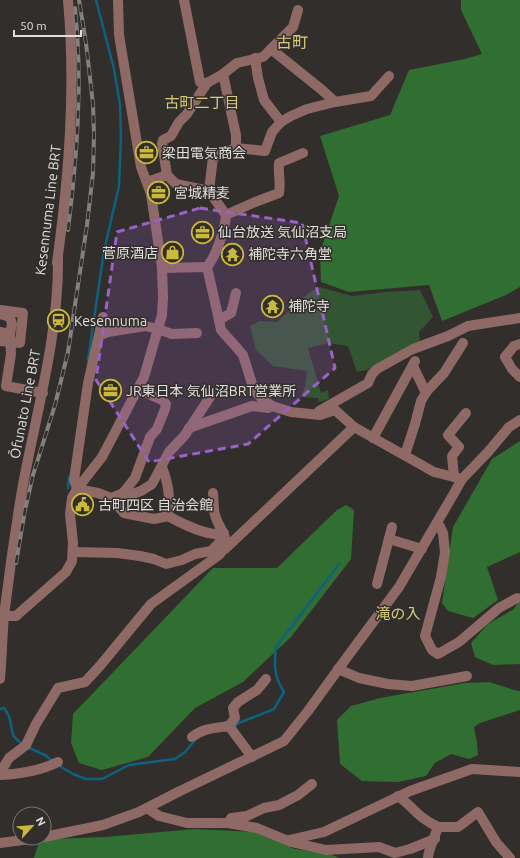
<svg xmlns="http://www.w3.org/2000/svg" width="520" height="858" font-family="Ubuntu,'Noto Sans JP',sans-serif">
  <rect width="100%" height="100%" fill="#322e2b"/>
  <!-- green -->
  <path fill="#325532" d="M320,287L352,296L386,292L420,290L433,317L419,332L420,343L398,352L367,370L357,372L348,346L328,343L308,348L321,393L328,390L329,399L319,402L318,398L301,397L305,387L307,371L273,366L256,350L250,326L260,321L277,322L310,292Z"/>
  <!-- forest -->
  <g fill="#316e32">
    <path d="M461,0H520V287L506,295L442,321L429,285L349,292L321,282L320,252L339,196L320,136L390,115L409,70L465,59L482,54L461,10Z"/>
    <path d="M520,441V552L487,567L498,600L473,618L448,611L442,603L453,527L492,459Z"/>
    <path d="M346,505L354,510L351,559L291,637L243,682L195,708L148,757L102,770L79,763L71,743L73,714L213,568H277L337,510Z"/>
    <path d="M520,599V664L493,665L475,657L471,643L488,624L514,609Z"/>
    <path d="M489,682L518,691H520V710L480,723L474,727L477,743L478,755L469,759L451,754L435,763L426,776L398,782L362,781L340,764L337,720L351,706L380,698L465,683Z"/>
    <path d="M195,829L256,832L295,849L329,854L340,858H34L39,842L50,839L105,837Z"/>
  </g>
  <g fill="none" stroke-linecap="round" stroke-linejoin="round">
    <!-- stream -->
    <g stroke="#0b6281" stroke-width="2.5">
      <path d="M88,360L104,251L119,186L121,137L120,105L114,69L96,0"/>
      <path d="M68,488L69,477"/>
      <path d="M0,709L4,708C6,711 8,714 9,717C14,730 8,735 23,744"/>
      <path d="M233,727L239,723L274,709L284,692C274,677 274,665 276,647L339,564"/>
      <path d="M27,747L45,755L54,762"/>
      <path d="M58,765L73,774L86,779H102L129,765L175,759L185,752L196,739"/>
    </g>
    <!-- minor -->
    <g stroke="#8f6965" stroke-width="10">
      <path d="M184,0L200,82L207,83L223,74L237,63L263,57L293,27L298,10"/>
      <path d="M271,49L322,90L335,102"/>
      <path d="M255,58L258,78L264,100L281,122"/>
      <path d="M236,148L265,151L272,132L281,122L291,116L307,109L335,102L371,96L389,76"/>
      <path d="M167,175L162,143L163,140L171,136L179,122L187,114L207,83"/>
      <path d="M147,182L167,175L176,184L209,191"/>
      <path d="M226,215L255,202L279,193C281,183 278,174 279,163L303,153"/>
      <path d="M57,263C69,174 76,90 68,0"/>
      <path d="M162,268L207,267"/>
      <path d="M0,310L23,313L20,343L0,341"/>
      <path d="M0,314L10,317L12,324L10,334L0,332"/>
      <path d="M103,317L88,383L74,480L77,489L98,493L111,498L123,493L135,478L150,437L157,429L165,409L166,404L162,400L137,389"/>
      <path d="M219,320L231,313L236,293"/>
      <path d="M10,334L11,354L6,386L43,393"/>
      <path d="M99,336L108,332L145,326L158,329L172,334L197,333"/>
      <path d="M520,344L514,346L505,357L512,369L520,377"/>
      <path d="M413,366L426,393"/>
      <path d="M319,411L368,383L372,374L377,369L413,349L448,336L468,326L520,318"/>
      <path d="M189,428L252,406L268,408L272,406"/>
      <path d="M373,438L415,361"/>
      <path d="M405,455L415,424L421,401L427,391L444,373L463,343"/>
      <path d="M454,477L452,456L459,447L448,435L466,413"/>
      <path d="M462,479L488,452L509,427L520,420"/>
      <path d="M111,498L124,513L154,519L168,516C170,497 169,485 162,467"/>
      <path d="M117,498L124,497L141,491L152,484L169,452L185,435L210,397"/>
      <path d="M168,516C181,523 209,538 224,533"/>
      <path d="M438,523L443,533L445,552L441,577L425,636L432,650L438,654L459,642L499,608L517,598"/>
      <path d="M389,539L422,549"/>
      <path d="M225,549L354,427"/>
      <path d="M74,552L117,553L140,556L154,559L166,564L182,560L195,554L211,551L219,543L222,534"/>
      <path d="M377,584L392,527"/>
      <path d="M0,616H16L66,572L72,561L73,543L70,514L72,498L77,489L102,457L144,377L162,315L163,297L162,268L151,194L141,167L119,35L118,0"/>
      <path d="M338,669L359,678L388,684L412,686L467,676"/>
      <path d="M0,679C2,658 2,637 4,616C9,574 15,532 22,490C36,413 59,336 58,257"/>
      <path d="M229,726L235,718L233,708L238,702L257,690L266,679"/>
      <path d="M192,737C203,728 215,728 229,726L252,757"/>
      <path d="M0,773L9,758L26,745L36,724L58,688L85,682L99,667L151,604L219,555C234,539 219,531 215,515C213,508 214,500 213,493"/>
      <path d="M0,775C20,774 40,771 58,762"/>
      <path d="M398,796C405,801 410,806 416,812C422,818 430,823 438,827C435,837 428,850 428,858"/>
      <path d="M147,808L159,816L187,823H228L257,828L291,842L326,850L379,847L395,853L410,849L435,839"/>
      <path d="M228,823L231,818L247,816L264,808L279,805L298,795L312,784"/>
      <path d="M438,827H458L478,812L496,842L510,858"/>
      <path d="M44,837L103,825L139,812L180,791L284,741L308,711L345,660L399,587L453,495L462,479L434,472L354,427L335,410L320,415L291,412L272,406L263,400L254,390L243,355L237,348L221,330L219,320L207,267C216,256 225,230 226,215L209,191L213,157L236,148V135L223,74"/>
      <path d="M289,840L324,832L410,791L472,769L520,772"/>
      <path d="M0,843L38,838"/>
    </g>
    <defs>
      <g id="rail">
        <path d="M68,230C77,156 83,82 75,8"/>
        <path d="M16,563L25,510L33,475L55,405L68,352L87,225L93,173L94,135L93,104L86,43L79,0"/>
      </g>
    </defs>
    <!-- rail casing -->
    <use href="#rail" stroke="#84807e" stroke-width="4"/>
    <!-- rail -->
    <use href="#rail" stroke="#322e2b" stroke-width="2.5" stroke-dasharray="8" stroke-linecap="butt"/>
  </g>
  <!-- marked area -->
  <path fill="#9a61c8" fill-opacity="0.2" stroke="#9a61c8" stroke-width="3" stroke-dasharray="8 5" stroke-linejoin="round" d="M200,208L302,223L335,368L248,444L149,462L96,380L117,232Z"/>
  <!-- icons -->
  <defs>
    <symbol id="office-ring" viewBox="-11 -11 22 22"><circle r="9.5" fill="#322e2b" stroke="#cbba39" stroke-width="1.5"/><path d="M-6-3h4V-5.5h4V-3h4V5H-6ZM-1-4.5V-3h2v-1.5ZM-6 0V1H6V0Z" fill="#cbba39"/></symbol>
    <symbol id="shop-ring" viewBox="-11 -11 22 22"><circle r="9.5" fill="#322e2b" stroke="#cbba39" stroke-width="1.5"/><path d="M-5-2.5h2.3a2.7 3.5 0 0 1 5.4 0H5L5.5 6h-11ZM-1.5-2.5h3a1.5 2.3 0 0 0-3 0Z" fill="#cbba39"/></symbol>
    <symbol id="temple-ring" viewBox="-11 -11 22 22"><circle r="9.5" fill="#322e2b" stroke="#cbba39" stroke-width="1.5"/><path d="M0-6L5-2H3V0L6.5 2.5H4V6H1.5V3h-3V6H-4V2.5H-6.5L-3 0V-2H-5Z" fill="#cbba39"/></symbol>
    <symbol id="station-ring" viewBox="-11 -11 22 22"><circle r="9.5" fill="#322e2b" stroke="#cbba39" stroke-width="1.5"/><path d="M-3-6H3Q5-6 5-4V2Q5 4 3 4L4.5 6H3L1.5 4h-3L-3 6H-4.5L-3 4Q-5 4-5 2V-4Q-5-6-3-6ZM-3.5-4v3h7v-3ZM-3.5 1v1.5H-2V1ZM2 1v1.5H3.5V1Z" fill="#cbba39"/></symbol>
    <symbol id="civic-ring" viewBox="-11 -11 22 22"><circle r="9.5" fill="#322e2b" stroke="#cbba39" stroke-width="1.5"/><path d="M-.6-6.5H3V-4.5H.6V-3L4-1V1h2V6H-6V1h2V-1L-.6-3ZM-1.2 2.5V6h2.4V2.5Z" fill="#cbba39"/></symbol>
  </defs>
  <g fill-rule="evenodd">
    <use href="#office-ring" x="134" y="140" width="25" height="25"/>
    <use href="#office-ring" x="146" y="180" width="25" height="25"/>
    <use href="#office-ring" x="190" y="220" width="25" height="25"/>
    <use href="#shop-ring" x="160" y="240" width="25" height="25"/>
    <use href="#temple-ring" x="220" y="242" width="25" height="25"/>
    <use href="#temple-ring" x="260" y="294" width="25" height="25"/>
    <use href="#station-ring" x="46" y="308" width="25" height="25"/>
    <use href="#office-ring" x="98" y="378" width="25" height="25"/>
    <use href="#civic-ring" x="70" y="492" width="25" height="25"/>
  </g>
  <g text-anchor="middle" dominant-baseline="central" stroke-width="3" stroke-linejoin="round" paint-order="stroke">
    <!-- poi labels -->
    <g font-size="14" fill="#e1dedc" stroke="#322e2b" text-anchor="start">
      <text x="162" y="153">梁田電気商会</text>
      <text x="174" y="193">宮城精麦</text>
      <text x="218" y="232">仙台放送 気仙沼支局</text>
      <text x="158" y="253" text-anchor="end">菅原酒店</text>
      <text x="248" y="254">補陀寺六角堂</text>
      <text x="288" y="306">補陀寺</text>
      <text x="74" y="321">Kesennuma</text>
      <text x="126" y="391">JR東日本 気仙沼BRT営業所</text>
      <text x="98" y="505">古町四区 自治会館</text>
    </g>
    <!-- street labels -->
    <g font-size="14" fill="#e1dedc" stroke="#322e2b">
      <text transform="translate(48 210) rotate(-83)">Kesennuma Line BRT</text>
      <text transform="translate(25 404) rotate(-79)">Ōfunato Line BRT</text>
    </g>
    <!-- neighbourhood labels -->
    <g font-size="15" fill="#d6cb7d" stroke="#322e2b">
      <text x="202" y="102">古町二丁目</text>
      <text x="398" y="613">滝の入</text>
    </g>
    <!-- quarter labels -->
    <g font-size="16" fill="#d6cb7d" stroke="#322e2b">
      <text x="292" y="42">古町</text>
    </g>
  </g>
  <!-- north arrow -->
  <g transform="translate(32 826) rotate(63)"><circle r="19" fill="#322e2b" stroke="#787472"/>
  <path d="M0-3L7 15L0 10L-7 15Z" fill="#cbba39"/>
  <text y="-6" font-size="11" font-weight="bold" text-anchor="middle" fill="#e1dedc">N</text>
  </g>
  <!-- scale -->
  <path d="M14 30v6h67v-6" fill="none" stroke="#e1dedc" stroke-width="2"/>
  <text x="20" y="30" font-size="12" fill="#e1dedc" stroke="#322e2b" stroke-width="3" paint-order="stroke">50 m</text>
</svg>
